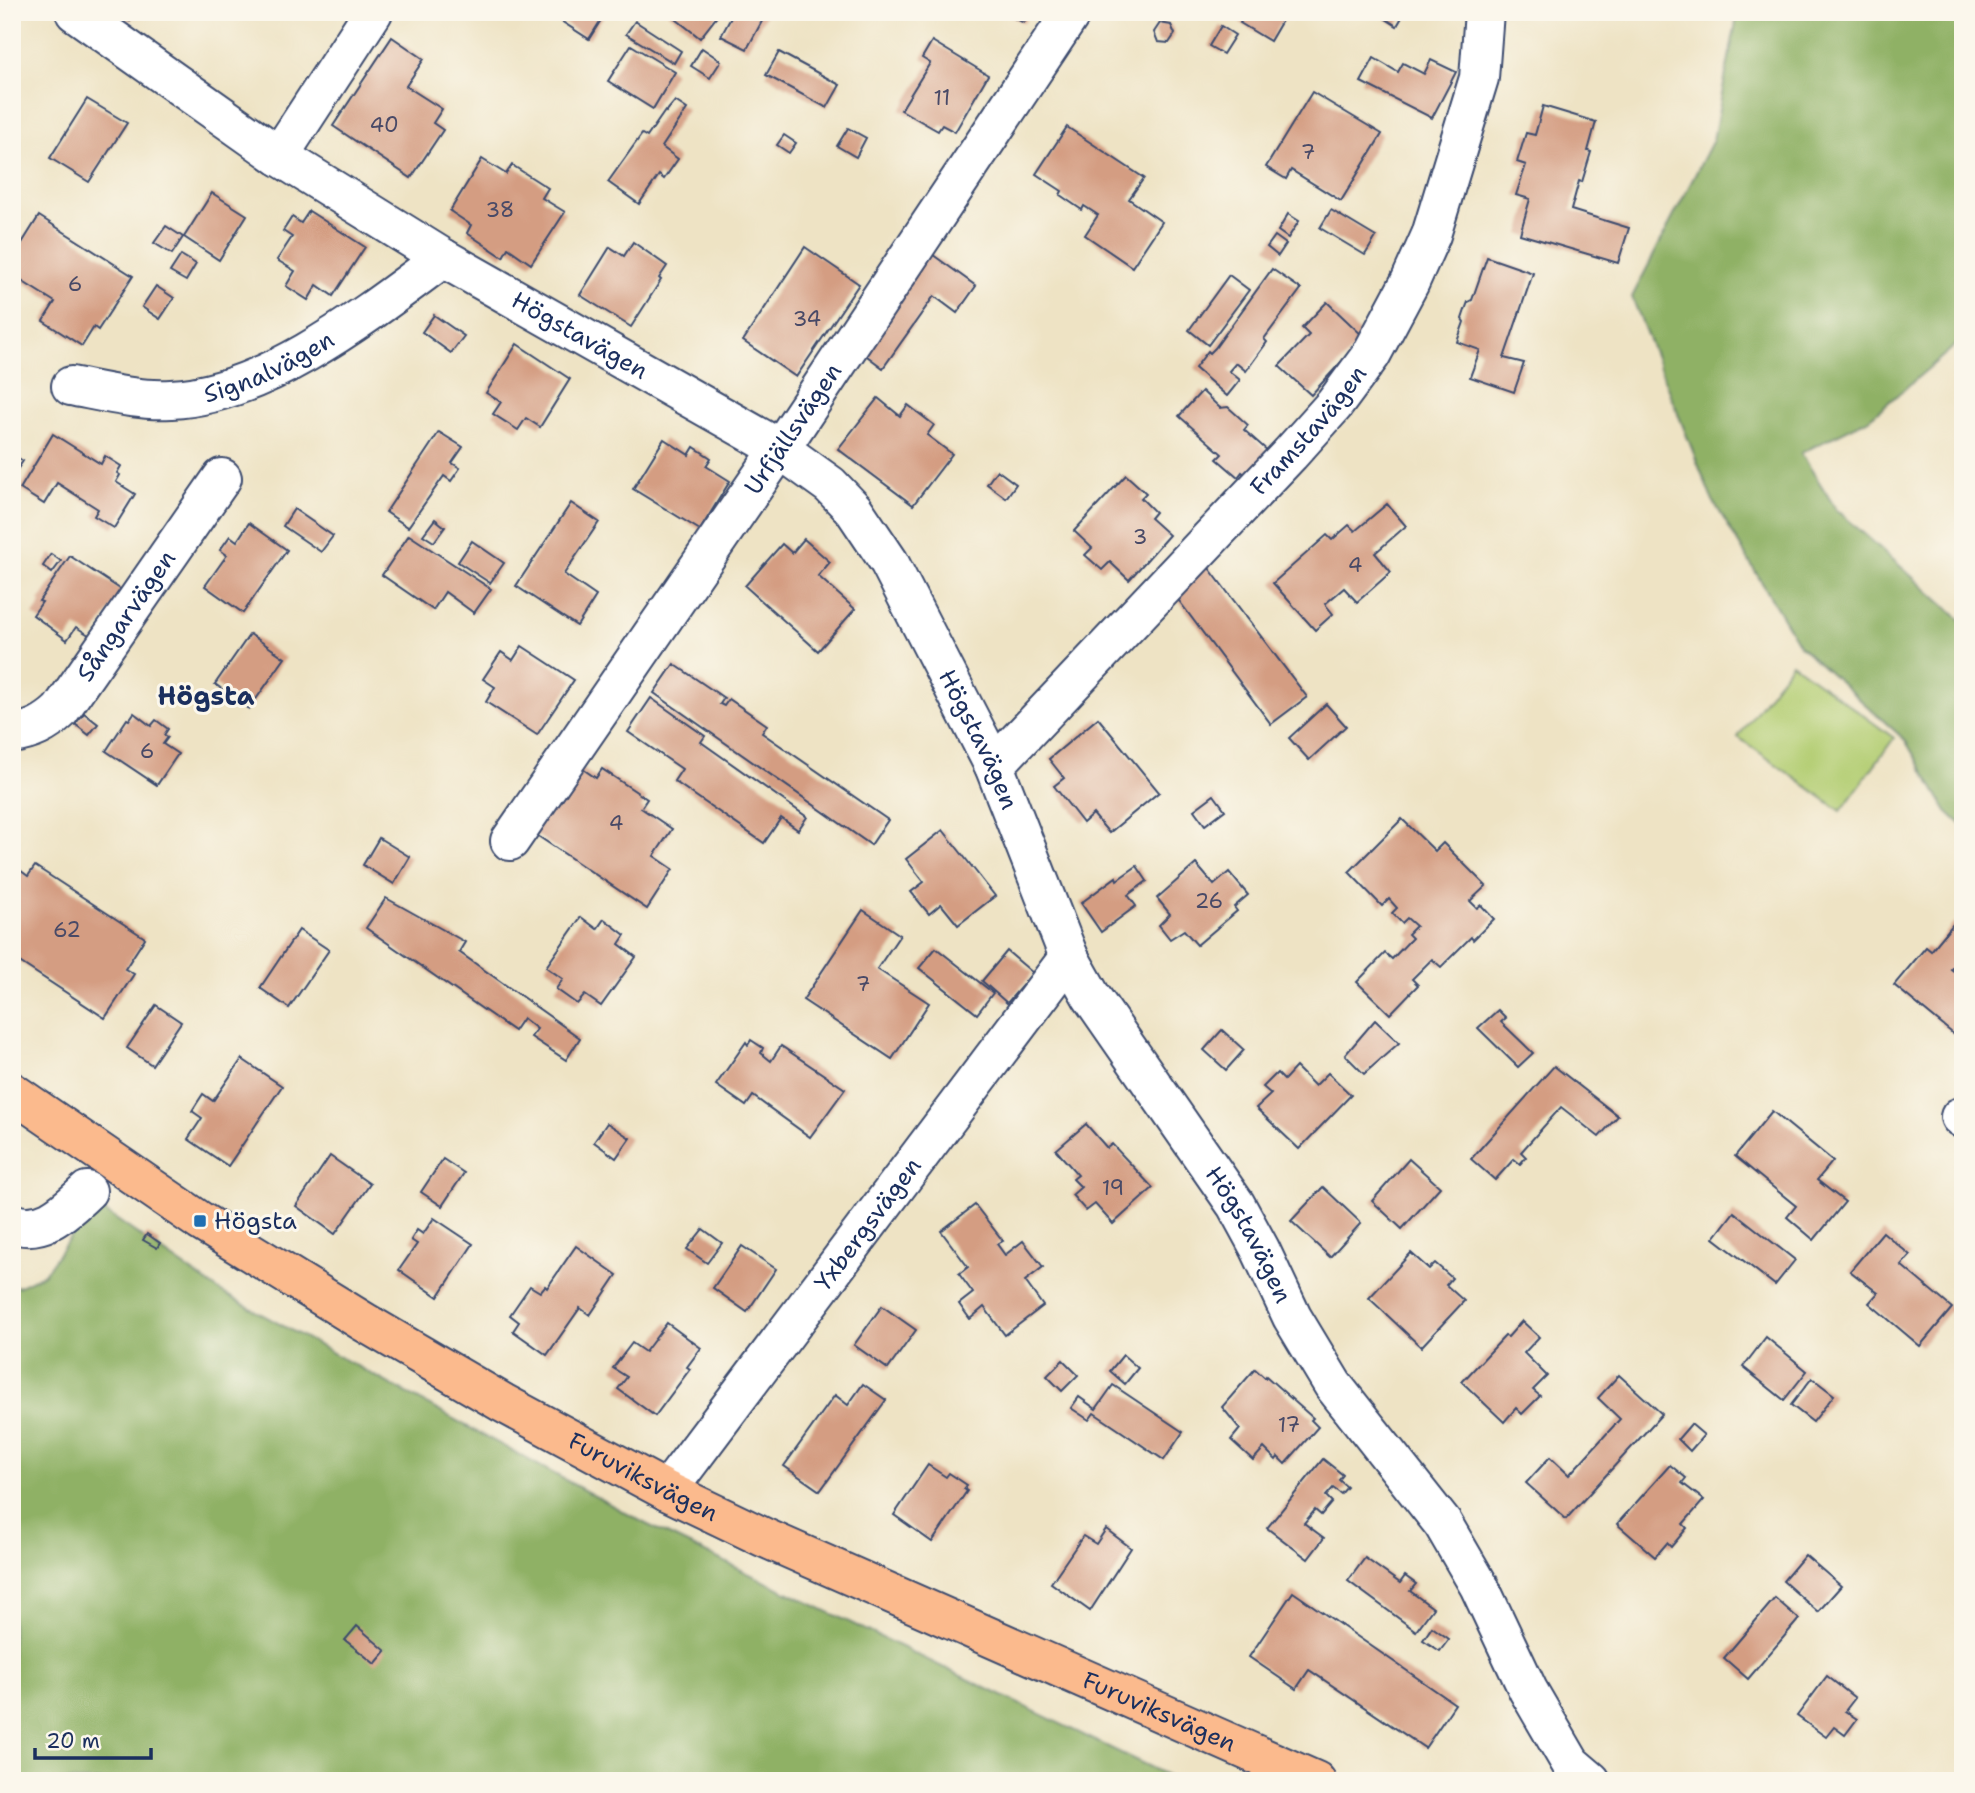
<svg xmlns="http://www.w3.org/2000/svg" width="1975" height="1793" font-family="'Shantell Sans',sans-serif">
  <rect width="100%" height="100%" fill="#fbf7ec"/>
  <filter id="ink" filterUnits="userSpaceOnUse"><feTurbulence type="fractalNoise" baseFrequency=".0143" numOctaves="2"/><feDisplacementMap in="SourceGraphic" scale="14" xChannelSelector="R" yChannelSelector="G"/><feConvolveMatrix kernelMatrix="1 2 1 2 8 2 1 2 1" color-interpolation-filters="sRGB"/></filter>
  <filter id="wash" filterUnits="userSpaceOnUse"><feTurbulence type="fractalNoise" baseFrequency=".00686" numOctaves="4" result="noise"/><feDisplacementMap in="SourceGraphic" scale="28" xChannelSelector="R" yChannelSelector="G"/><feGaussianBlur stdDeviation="1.57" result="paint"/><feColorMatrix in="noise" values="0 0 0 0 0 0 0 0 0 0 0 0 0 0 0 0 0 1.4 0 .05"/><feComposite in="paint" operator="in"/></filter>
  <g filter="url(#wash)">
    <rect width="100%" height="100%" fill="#eee3c4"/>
    <!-- green -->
    <path fill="#b4ce73" stroke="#687e68" stroke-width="2" d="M1792,663L1894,738L1841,811L1738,737Z"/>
    <!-- forest -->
    <g fill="#8fb165" stroke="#557062" stroke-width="2">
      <path d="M1738,12H1963V339L1869,419L1801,453L1836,509L1963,622V826L1947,811L1905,740L1799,645L1711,497L1632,297L1713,140Z"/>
      <path d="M94,1204L221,1292L646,1524L1179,1781H12V1285L18,1287L44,1274Z"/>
    </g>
    <g id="blocks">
      <!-- building -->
      <g fill="#d49d82">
        <path d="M99,12H137L130,21L119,13L112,22Z"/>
        <path d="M547,12H606L589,39Z"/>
        <path d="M667,12H715L718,15L700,38Z"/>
        <path d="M734,12H767L747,49L721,36Z"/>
        <path d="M1002,12H1030L1024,23Z"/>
        <path d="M1247,12H1287L1270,41L1240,23Z"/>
        <path d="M1375,12H1405L1397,26Z"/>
        <path d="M635,21L681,51L674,63L626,34Z"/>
        <path d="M1160,23L1171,25L1175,34L1169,43L1158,42L1154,32Z"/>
        <path d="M1221,26L1235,35L1223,54L1209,46Z"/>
        <path d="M392,37L424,59L406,86L442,109L433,123L443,130L411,178L333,126Z"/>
        <path d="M932,41L988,75L955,132L942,125L938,131L901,110L930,63L922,58Z"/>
        <path d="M631,45L675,72L653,109L608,81Z"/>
        <path d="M702,48L721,61L710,78L691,66Z"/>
        <path d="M779,52L840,85L827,108L766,75Z"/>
        <path d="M1374,58L1398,72L1403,63L1424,74L1431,60L1456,72L1432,118L1361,82Z"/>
        <path d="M1312,92L1382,134L1341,201L1291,170L1286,179L1266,167Z"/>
        <path d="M87,99L127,123L89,182L50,158Z"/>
        <path d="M675,101L687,109L662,147L678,159L664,179L659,175L639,204L608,182L642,134L647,137L665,111L666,112Z"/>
        <path d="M1543,106L1596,122L1588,151L1591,152L1582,182L1579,181L1571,210L1629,228L1618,263L1520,234L1530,199L1516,195L1526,165L1517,162L1526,133L1535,135Z"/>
        <path d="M1067,127L1144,178L1129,199L1162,222L1132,267L1085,235L1098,215L1084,206L1082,210L1060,195L1062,191L1036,174Z"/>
        <path d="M848,128L866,138L856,157L837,146Z"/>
        <path d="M784,135L796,143L789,153L777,145Z"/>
        <path d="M482,159L506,174L512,165L548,188L542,198L565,212L531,264L508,248L503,257L467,233L471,225L450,211Z"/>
        <path d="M212,193L247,215L219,260L184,237Z"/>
        <path d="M1331,210L1376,237L1365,255L1320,228Z"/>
        <path d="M309,211L365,247L333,296L317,285L308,300L286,286L295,271L277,260L292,237L283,231L292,217L301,223Z"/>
        <path d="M1288,214L1299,221L1288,238L1278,231Z"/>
        <path d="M39,216L133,276L98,330L94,327L82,346L43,321L55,302L12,275V259Z"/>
        <path d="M166,226L183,237L172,254L154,243Z"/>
        <path d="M1275,236L1286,244L1278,256L1267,247Z"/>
        <path d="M633,242L667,266L659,278L661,280L631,327L580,295L610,247L624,256Z"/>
        <path d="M805,247L859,284L796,377L743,341Z"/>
        <path d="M929,252L976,286L957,313L934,296L883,368L859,350Z"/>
        <path d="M181,255L196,264L186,281L170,272Z"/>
        <path d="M1487,257L1533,273L1504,358L1524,363L1514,392L1470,377L1480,350L1457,342L1464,322L1462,319L1465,310L1468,302L1472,300Z"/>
        <path d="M1272,269L1301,289L1264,339L1267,342L1246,371L1236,363L1229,371L1240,380L1227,396L1195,368L1208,351L1210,353L1215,348Z"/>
        <path d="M1229,275L1249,290L1208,345L1189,330Z"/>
        <path d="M156,286L174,298L160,319L142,307Z"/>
        <path d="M1327,302L1364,337L1311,395L1279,366L1309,335L1302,328Z"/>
        <path d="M434,315L464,336L451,353L422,332Z"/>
        <path d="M517,344L570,379L540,427L526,418L518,430L493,414L501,402L486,393Z"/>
        <path d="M1202,391L1220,408L1228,407L1248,425L1244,430L1269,452L1247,476L1242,472L1238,477L1217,459L1222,454L1179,416Z"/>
        <path d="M878,398L900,416L908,405L934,425L927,435L952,454L913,505L838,449Z"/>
        <path d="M439,432L463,447L452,463L460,468L451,481L444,476L408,527L386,512Z"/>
        <path d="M53,434L101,464L105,456L121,466L117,473L120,475L116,482L135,494L114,528L94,516L98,509L57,483L44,504L20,489Z"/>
        <path d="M664,439L689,455L694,447L711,458L706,466L730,481L700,530L633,489Z"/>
        <path d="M12,454L23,461L12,477Z"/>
        <path d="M997,470L1016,484L1006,498L987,484Z"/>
        <path d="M1126,475L1146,493L1141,498L1155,512L1150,518L1169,535L1129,580L1110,562L1102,570L1085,555L1092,548L1074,531Z"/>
        <path d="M571,503L599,522L564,574L596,596L577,626L516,586Z"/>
        <path d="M1387,504L1406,526L1375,553L1391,572L1357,602L1344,588L1325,604L1333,614L1315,630L1273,583L1327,535L1332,540L1349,525L1355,531Z"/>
        <path d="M294,509L333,536L321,552L283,526Z"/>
        <path d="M435,519L445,527L434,542L423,535Z"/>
        <path d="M249,523L287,550L243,613L205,586L227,555L220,550L230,536L237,541Z"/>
        <path d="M409,535L491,589L474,613L445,592L433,610L382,575Z"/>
        <path d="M804,539L830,562L818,576L855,609L818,651L745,586L782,544L792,553Z"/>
        <path d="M472,541L504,563L490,583L458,562Z"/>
        <path d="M51,554L61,561L52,573L43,566Z"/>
        <path d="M70,556L123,591L92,637L76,627L67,640L33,615L42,602L39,601Z"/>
        <path d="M1206,564L1307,697L1271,724L1171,590Z"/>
        <path d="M250,634L285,658L249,709L215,684Z"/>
        <path d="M522,646L574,680L537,735L486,702L495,687L483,679L501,652L513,660Z"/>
        <path d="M674,664L724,698L720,704L724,706L729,699L767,725L762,733L888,820L871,845L654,693Z"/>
        <path d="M651,698L705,736L701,742L807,817L798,830L781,818L764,843L674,781L682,769L628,732Z"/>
        <path d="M1326,704L1346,726L1309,760L1289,738Z"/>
        <path d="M84,713L98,724L89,735L75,724Z"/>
        <path d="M134,713L151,726L156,720L168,729L164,735L168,737L163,744L178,754L157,785L106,751L127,719L129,720Z"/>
        <path d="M1098,718L1159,792L1109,833L1093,814L1083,823L1054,786L1064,778L1049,759Z"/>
        <path d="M577,765L596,778L602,769L647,799L641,808L672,829L654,856L673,869L647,909L532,832Z"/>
        <path d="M1214,795L1225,810L1205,825L1194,810Z"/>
        <path d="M1402,819L1435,851L1443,843L1486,886L1470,901L1477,908L1481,905L1494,919L1473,940L1471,937L1441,967L1432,959L1412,979L1418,985L1390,1014L1357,982L1385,953L1392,959L1412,938L1408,934L1416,926L1407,918L1402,923L1392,913L1397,908L1389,899L1382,906L1349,872Z"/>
        <path d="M943,830L995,896L958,925L941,904L929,914L911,892L924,882L906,859Z"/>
        <path d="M379,838L410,857L394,884L363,865Z"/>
        <path d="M1196,864L1214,885L1229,872L1248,895L1234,907L1237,911L1197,945L1184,930L1170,939L1159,925L1170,914L1157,898Z"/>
        <path d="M35,866L145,938L125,969L134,974L105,1018L12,957V875L17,868L28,876Z"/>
        <path d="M1137,866L1147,881L1128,895L1136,906L1101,932L1081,903L1116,877L1117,880Z"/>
        <path d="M386,898L465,942L459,952L580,1038L566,1060L531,1037L537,1029L523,1018L514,1031L366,928Z"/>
        <path d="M863,910L900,935L877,969L929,1003L892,1059L803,1000Z"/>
        <path d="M581,917L597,929L604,919L625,935L619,944L636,957L601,1006L585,995L577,1004L556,989L563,979L546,967Z"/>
        <path d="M1954,923L1963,931V955L1951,969L1963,978V1042L1894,985L1926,947L1931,951Z"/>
        <path d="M299,930L329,950L289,1008L260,988Z"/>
        <path d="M936,948L993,993L977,1014L919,968Z"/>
        <path d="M1007,951L1033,973L1007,1003L982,981Z"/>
        <path d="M156,1005L181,1022L152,1065L127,1048Z"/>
        <path d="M1498,1010L1506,1018L1501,1022L1533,1053L1518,1067L1478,1028Z"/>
        <path d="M1375,1020L1399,1043L1364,1074L1345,1055Z"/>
        <path d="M1222,1030L1244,1050L1226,1070L1204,1050Z"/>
        <path d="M751,1040L763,1048L761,1053L771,1061L781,1046L845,1089L810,1137L753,1096L746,1106L716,1085L746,1042L748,1045Z"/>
        <path d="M242,1059L282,1086L228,1166L188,1139L202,1118L192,1111L197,1103L203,1094L213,1101Z"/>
        <path d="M1554,1066L1618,1116L1599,1137L1561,1107L1521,1152L1526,1157L1520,1164L1514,1159L1495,1180L1471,1159Z"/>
        <path d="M1296,1067L1315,1086L1328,1073L1351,1095L1299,1149L1256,1108L1271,1094L1263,1087L1277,1073L1284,1080Z"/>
        <path d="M1772,1111L1833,1161L1817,1180L1845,1202L1814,1240L1787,1217L1796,1206L1735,1156Z"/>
        <path d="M607,1123L630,1138L616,1158L594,1142Z"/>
        <path d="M1086,1124L1107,1148L1112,1144L1153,1188L1113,1224L1095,1204L1086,1211L1072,1195L1081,1187L1073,1179L1078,1175L1056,1150Z"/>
        <path d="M330,1156L370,1184L335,1234L296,1206Z"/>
        <path d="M443,1159L464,1173L442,1206L421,1192Z"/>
        <path d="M1409,1159L1440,1187L1402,1229L1372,1201Z"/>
        <path d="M1323,1187L1361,1223L1330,1257L1291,1221Z"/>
        <path d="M975,1205L1003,1241L997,1244L1005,1255L1023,1241L1043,1267L1025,1281L1043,1306L1005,1335L984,1307L970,1319L959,1304L973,1293L959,1274L968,1267L941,1231Z"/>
        <path d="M1734,1212L1795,1260L1775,1285L1714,1238Z"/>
        <path d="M434,1218L473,1244L438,1297L399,1270L417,1244L411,1240L417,1230L423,1234Z"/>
        <path d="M703,1229L722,1243L707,1263L687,1249Z"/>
        <path d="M1883,1232L1910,1255L1901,1265L1952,1308L1920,1346L1869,1303L1878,1293L1850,1271Z"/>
        <path d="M147,1234L160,1243L157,1248L143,1240Z"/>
        <path d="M576,1246L617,1275L590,1315L580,1308L547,1355L513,1331L519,1322L510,1315L530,1286L540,1292L545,1286L547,1288Z"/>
        <path d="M742,1246L776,1269L747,1312L713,1288Z"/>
        <path d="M1411,1253L1429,1269L1435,1263L1452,1278L1446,1285L1464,1301L1421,1347L1369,1298Z"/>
        <path d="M882,1306L916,1330L888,1369L854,1345Z"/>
        <path d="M1522,1321L1539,1337L1524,1353L1547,1376L1533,1390L1540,1396L1522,1414L1516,1408L1504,1422L1462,1382L1505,1336L1508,1337Z"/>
        <path d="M667,1323L701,1348L687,1367L690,1369L655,1416L618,1389L627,1377L613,1368L632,1343L645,1352Z"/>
        <path d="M1766,1337L1807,1371L1784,1400L1743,1367Z"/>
        <path d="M1123,1355L1138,1368L1125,1384L1110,1371Z"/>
        <path d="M1063,1360L1078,1375L1062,1391L1047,1376Z"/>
        <path d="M1255,1369L1265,1378L1266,1376L1313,1418L1311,1420L1318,1427L1285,1464L1278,1457L1276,1460L1264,1448L1253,1460L1231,1440L1240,1429L1222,1407Z"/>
        <path d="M1619,1375L1662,1414L1566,1519L1526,1483L1550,1457L1569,1475L1620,1419L1598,1398Z"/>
        <path d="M1812,1378L1834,1395L1813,1422L1791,1405Z"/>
        <path d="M863,1384L886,1400L820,1491L784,1466L835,1395L848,1405Z"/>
        <path d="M1113,1385L1183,1432L1164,1460L1094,1413L1089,1420L1071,1408L1079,1397L1096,1409Z"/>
        <path d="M1691,1424L1704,1435L1690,1451L1678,1439Z"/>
        <path d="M1323,1459L1343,1475L1339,1480L1347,1487L1341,1494L1333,1488L1326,1496L1332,1502L1321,1515L1315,1510L1304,1523L1324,1538L1308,1559L1267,1528Z"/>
        <path d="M928,1465L946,1477L949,1473L967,1485L964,1489L967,1491L932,1542L894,1515Z"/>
        <path d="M1670,1465L1686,1478L1682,1483L1704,1500L1683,1524L1687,1528L1671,1547L1667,1543L1655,1557L1617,1524Z"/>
        <path d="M1106,1529L1131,1548L1090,1611L1051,1583L1083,1536L1096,1544Z"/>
        <path d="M1805,1555L1841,1586L1818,1612L1783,1581Z"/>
        <path d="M1365,1558L1400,1583L1405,1576L1416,1584L1410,1591L1433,1608L1416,1631L1348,1581Z"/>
        <path d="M1293,1592L1455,1704L1425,1748L1309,1670L1296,1689L1249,1657Z"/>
        <path d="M1775,1598L1799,1619L1748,1679L1724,1658Z"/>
        <path d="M357,1626L386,1651L375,1664L345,1640Z"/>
        <path d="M1432,1627L1449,1639L1440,1651L1423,1640Z"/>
        <path d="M1827,1676L1855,1698L1845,1711L1857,1719L1845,1735L1834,1727L1826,1737L1797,1716Z"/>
      </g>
    </g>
  </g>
  <g filter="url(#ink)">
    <use href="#blocks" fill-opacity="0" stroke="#3b4a6d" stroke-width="2"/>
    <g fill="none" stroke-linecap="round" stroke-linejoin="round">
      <defs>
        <g id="minor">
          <path id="s1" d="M75,12L279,156L443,258L780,449L830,485L854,510L889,562L994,766L1069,957L1091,996L1236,1205L1260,1249L1292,1317L1333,1385L1443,1524L1479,1586L1528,1690L1571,1764L1591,1781"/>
          <path d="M279,156L373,12"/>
          <path id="s2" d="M71,386C103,392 138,401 171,399C265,395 369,313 443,258"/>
          <path id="s3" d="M12,734C32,731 45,725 60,711L222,478"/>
          <path id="s4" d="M994,766L1290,454L1334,405L1371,355L1410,282L1431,235L1479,78L1484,12"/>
          <path id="s5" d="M510,841L780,449L1072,12"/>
          <path d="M1960,1117L1963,1119"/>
          <path d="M12,1223C43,1235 66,1210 87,1191"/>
          <path id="s6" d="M667,1491L1069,957"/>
        </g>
        <g id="major">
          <path id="s7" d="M12,1092L200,1221L364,1322L503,1403L667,1491L763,1537L1316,1781"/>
        </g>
      </defs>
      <!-- minor casing -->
      <use href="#minor" stroke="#3b4a6d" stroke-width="42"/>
      <!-- major casing -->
      <use href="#major" stroke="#3b4a6d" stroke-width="42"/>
      <!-- minor -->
      <use href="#minor" stroke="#fff" stroke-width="38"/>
      <!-- major -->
      <use href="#major" stroke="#fbba8d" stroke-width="38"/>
    </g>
  </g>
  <!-- markers -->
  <rect fill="#1f6fb2" stroke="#fbf7ec" stroke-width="2.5" x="193" y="1214" width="14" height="14" rx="3.5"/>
  <g text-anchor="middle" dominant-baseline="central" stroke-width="6" stroke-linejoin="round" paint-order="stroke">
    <!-- number labels -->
    <g font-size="21" fill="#494a67">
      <text x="942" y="98">11</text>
      <text x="384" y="125">40</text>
      <text x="1308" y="152">7</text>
      <text x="500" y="210">38</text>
      <text x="75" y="284">6</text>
      <text x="807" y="319">34</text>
      <text x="1140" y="537">3</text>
      <text x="1355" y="565">4</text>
      <text x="147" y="751">6</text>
      <text x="616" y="823">4</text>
      <text x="1209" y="901">26</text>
      <text x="67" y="930">62</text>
      <text x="863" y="984">7</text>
      <text x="1113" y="1188">19</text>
      <text x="1289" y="1425">17</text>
    </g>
    <!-- street labels -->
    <g font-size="24" fill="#1b2f5e" stroke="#fbf7ec">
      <text stroke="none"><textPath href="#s1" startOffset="600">Högstavägen</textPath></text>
      <text stroke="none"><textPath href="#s2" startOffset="205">Signalvägen</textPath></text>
      <text stroke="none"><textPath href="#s5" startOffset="500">Urfjällsvägen</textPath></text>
      <text stroke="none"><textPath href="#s4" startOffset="460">Framstavägen</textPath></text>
      <text stroke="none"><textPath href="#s3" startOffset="170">Sångarvägen</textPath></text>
      <text stroke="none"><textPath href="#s1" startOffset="1188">Högstavägen</textPath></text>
      <text stroke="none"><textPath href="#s6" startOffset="334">Yxbergsvägen</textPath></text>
      <text stroke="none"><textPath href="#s1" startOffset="1755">Högstavägen</textPath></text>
      <text stroke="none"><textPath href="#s7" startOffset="740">Furuviksvägen</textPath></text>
      <text stroke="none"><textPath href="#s7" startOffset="1307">Furuviksvägen</textPath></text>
    </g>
    <!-- poi labels -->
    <g font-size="24" fill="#1b2f5e" stroke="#fbf7ec" text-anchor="start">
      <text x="214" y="1221">Högsta</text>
    </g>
    <!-- neighbourhood labels -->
    <g font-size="26" font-weight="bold" fill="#1b2f5e" stroke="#fbf7ec">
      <text x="206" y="695">Högsta</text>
    </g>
  </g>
  <!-- margin -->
  <rect width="1975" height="1793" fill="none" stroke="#fbf7ec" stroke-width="42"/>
  <!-- scale -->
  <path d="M35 1748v10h116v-10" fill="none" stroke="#1b2f5e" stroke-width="3.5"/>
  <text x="46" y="1748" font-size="21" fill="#1b2f5e" stroke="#fbf7ec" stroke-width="5" paint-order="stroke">20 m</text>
</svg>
